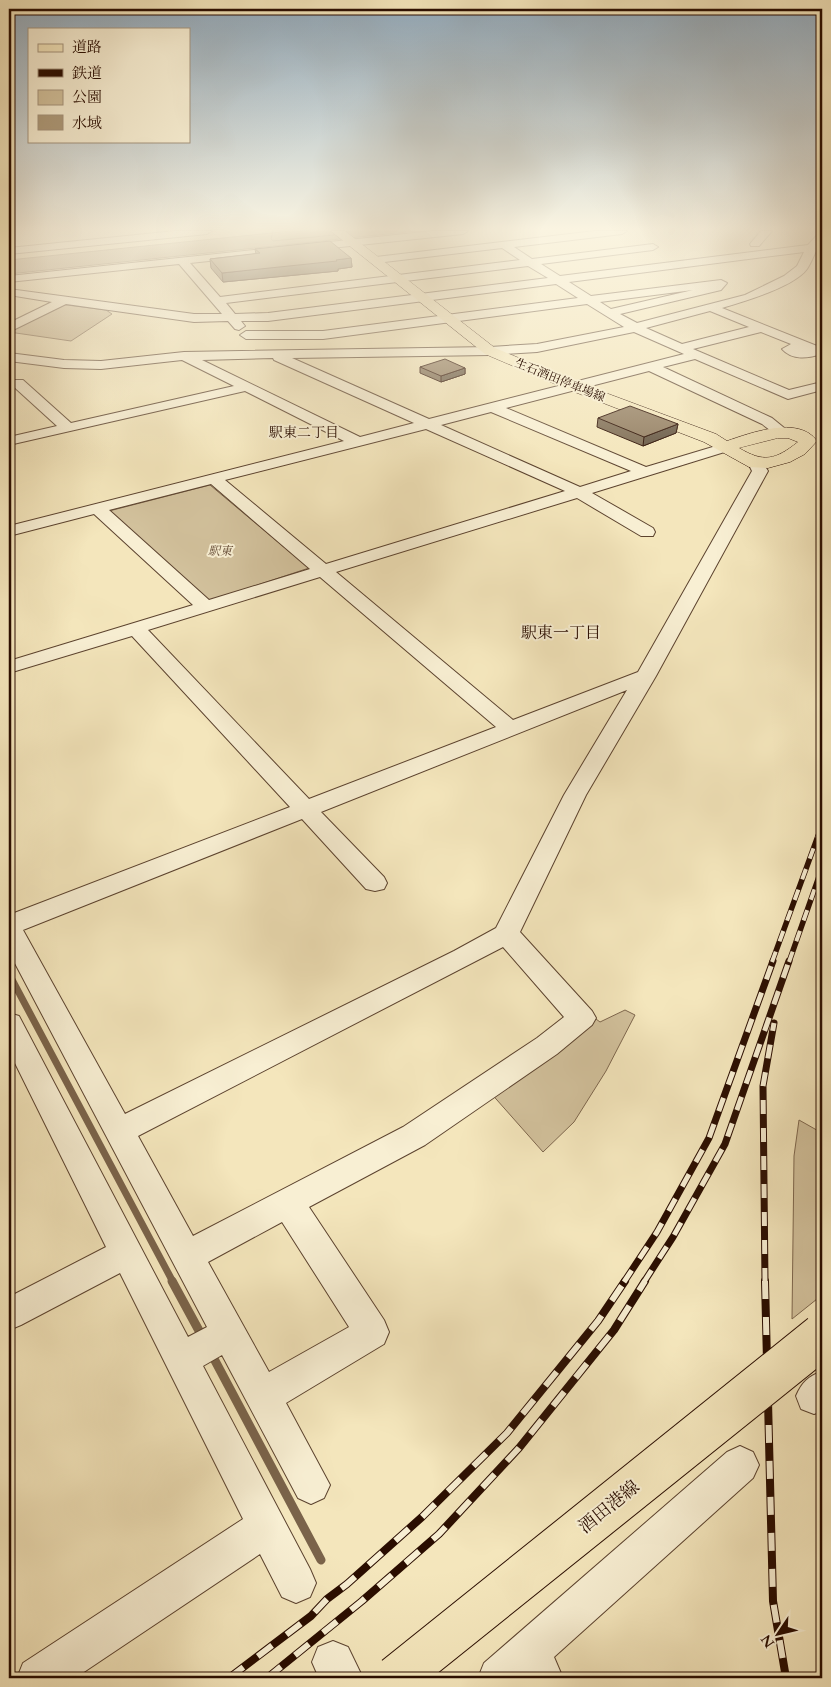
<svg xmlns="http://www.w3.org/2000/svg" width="831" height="1687" font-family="Cardo,'Noto Serif JP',serif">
  <rect width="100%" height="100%" fill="#f4e6bc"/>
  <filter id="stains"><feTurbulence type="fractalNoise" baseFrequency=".004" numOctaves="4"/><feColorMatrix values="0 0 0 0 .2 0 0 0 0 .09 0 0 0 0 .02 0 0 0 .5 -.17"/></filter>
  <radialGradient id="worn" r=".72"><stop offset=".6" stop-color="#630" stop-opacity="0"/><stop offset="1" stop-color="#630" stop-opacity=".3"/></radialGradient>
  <!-- green -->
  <g fill="#d2c19c" stroke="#7e674e">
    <path d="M59,304L106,310L112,314L71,341L9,332V329Z"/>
    <path d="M210,485L309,568L209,601L109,511Z"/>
    <path d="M625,1010L635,1015L606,1071L574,1122L543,1152L489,1091L596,1019L600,1022Z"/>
    <path d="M799,1120L822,1133V1295L792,1319L794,1156Z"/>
  </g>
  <!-- water -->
  <path fill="#af9c7c" stroke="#7a634a" d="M291,231H416L9,274V260Z"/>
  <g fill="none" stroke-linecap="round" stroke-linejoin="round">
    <!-- shore -->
    <path stroke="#6c543e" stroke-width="1" d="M273,231L271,239L273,241L334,235"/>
    <!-- stream-far1 -->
    <path stroke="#7a634a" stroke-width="7" d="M9,974L173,1282"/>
    <!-- stream -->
    <g stroke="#7a634a" stroke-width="9">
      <path d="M172,1281L203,1338"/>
      <path d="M212,1355L321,1560"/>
    </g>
    <defs>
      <g id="minor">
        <path d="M175,231H212L207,234L9,254V248Z"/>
        <path d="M433,231H468L463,234L190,263L220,297L520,260L502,248L376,263L371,260L376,257L595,231H627L622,234L514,247L532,259L653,244L658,247L653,250L541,264L560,276L808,245L818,234L822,233V242C815,250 813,260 807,269C794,287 743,302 722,308L822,348V354C808,358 793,361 782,349L791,344L761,332L693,349L789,390L822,382V390L788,399L695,359L663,367L772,418L788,431L786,434C776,437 770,430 762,424L649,371L506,408L646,467L726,443L731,444L733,447L731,450L592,493L653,528L655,532L653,536H641L577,498L336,572L513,720L638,672L752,471L748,463L751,460H761L768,471L656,676L586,795L520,932L592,1011L596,1018L592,1025L557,1054L425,1145L309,1207L384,1320L389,1332L384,1344L286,1403L330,1485L324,1498L311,1504L298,1498L222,1355L203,1366L310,1569L316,1583L310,1597L296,1603L282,1597L260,1554L75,1678H17L23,1663L243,1519L120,1273L21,1325L9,1330V1297L106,1247L9,1051V1013L19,1016L188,1337L207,1327L9,952V915L290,807L132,636L9,673V661L193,605L94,514L9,536V526L344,441L245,391L9,445V437L57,426L13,386L11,383L13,380H23L71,423L234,386L182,360L101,369L64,368L9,361V353L64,360L101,361L184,352L490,347L537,344L624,327L587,304L323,339H246L240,335L246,331H323L578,298L556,284L268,321H241L245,326L239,330L235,329L228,321L194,322L66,304L9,332V323L52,302L9,295V289L194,314H222L179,264L9,282V276ZM804,252L797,266L784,276L745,295L637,323L620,314L721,290L727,283L721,280L591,296L569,282ZM528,266L548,278L268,313L235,314L226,303ZM693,290L611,309L600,302ZM710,311L749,327L682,344L646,328ZM634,332L684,354L429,419L292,358L490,355L537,352ZM273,358L274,360L414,423L360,437L202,360ZM491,412L631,471L580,487L441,425ZM426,429L565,491L326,564L225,480ZM211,484L310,569L209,600L109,510ZM320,577L496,727L309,799L148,630ZM627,690L564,795L496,928L454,951L125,1114L23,930L302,819L366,889L375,891L384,889L387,883L384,877L321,812ZM503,947L564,1017L537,1038L403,1127L193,1236L138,1136ZM282,1222L349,1327L269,1372L208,1262Z"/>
        <path d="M761,231H772L759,246H751L750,244Z"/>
        <path d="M822,1371V1411L814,1414L801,1409L796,1396C802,1382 808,1377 822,1371Z"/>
        <path d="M740,1446L753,1452L759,1465L753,1478L554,1657L563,1678H478L484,1663L727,1452Z"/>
        <path d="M333,1641L348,1647L363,1678H319L312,1662L318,1647Z"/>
      </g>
      <path id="major" d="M331,231H345L495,348L579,383L716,434L727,441C750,433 799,415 817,441L805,454L790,462L768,468L749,467L704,442L567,389L485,354ZM778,438H788L798,442C775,460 764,463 739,448Z"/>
    </defs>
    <!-- minor casing -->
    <use href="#minor" stroke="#5c432f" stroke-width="2"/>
    <!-- major casing -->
    <use href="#major" stroke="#2a0d00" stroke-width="1"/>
    <!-- minor -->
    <use href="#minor" fill="#f8efd3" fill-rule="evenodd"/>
    <!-- major -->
    <use href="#major" fill="#f4e6bc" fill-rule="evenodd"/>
    <defs>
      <g id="rail-far2">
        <path d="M772,962L822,825"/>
        <path d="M789,962L822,868"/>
      </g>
      <g id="rail-far1">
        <path d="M624,1282L657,1232L709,1138L773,961"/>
        <path d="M644,1282L673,1237L725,1144L789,961"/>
        <path d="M765,1282L763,1086L774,1023"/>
      </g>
      <g id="rail">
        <path d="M765,1281L773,1601L786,1678"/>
        <path d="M229,1678L311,1616L327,1599L347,1584L422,1517L507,1433L598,1321L625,1281"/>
        <path d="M267,1678L362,1601L439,1534L519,1448L614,1330L645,1281"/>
      </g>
    </defs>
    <!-- rail-far2 casing -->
    <use href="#rail-far2" stroke="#2a0d00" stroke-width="5.5"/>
    <!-- rail-far1 casing -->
    <use href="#rail-far1" stroke="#2a0d00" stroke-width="7"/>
    <!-- rail casing -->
    <use href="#rail" stroke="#2a0d00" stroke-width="8"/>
    <!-- rail-far2 -->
    <use href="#rail-far2" stroke="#f8efd3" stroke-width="4" stroke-dasharray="11" stroke-linecap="butt"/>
    <!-- rail-far1 -->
    <use href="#rail-far1" stroke="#f8efd3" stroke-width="5" stroke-dasharray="14" stroke-linecap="butt"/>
    <!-- rail -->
    <use href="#rail" stroke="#f8efd3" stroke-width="6" stroke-dasharray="18" stroke-linecap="butt"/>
    <defs>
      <path id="major-bridge" d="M396,1678L822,1336"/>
    </defs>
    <!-- major-bridge casing -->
    <use href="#major-bridge" stroke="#2a0d00" stroke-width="46" stroke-linecap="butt"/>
    <!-- major-bridge -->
    <use href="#major-bridge" stroke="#f4e6bc" stroke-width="44"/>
  </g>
  <!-- wall -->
  <g fill="#7e6c54" stroke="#2a0d00">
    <path d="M255,249L351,258L352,267L338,269V271L223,282L211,268L210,259L256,254Z"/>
    <path d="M420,367L465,368V374L441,382L420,373Z"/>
    <path d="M598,418L678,424L676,433L643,446L597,427Z"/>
  </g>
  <!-- shaded-wall -->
  <g fill="#675845" stroke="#2a0d00">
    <path d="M351,258L352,267L338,269V271L223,282L222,273Z"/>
    <path d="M465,368V374L441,382V376Z"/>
    <path d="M678,424L676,433L643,446L644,437Z"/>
  </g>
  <!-- building -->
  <g fill="#937e62" stroke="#2a0d00">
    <path d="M330,241L351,258L336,260L337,261L222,273L210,259L260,253L255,249Z"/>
    <path d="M445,359L465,368L441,376L420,367Z"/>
    <path d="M630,406L678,424L644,437L598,418Z"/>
  </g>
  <!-- sky -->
  <linearGradient id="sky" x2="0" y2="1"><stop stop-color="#91aabd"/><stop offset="0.49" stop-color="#faf4e1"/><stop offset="1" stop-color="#faf4e1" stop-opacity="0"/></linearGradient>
  <rect width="831" height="467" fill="url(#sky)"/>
  <g text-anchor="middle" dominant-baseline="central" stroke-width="4" stroke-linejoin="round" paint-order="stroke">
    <!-- far-street labels -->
    <g font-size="12" fill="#2a0d00" stroke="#f8efd3">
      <text transform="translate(560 380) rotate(22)">生石酒田停車場線</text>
    </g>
    <!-- far-park labels -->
    <g font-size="12" font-style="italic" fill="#654c37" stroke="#f8efd3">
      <text x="220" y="551">駅東</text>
    </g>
    <!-- far-neighbourhood labels -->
    <g font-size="14" fill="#2a0d00" stroke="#f8efd3">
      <text x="304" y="432">駅東二丁目</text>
    </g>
    <!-- neighbourhood labels -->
    <g font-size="16" fill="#2a0d00" stroke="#f8efd3">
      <text x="561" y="633">駅東一丁目</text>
    </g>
    <!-- near-street labels -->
    <g font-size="18" fill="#2a0d00" stroke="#f8efd3">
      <text transform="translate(609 1507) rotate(-39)">酒田港線</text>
    </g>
  </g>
  <!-- margin -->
  <rect width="831" height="1687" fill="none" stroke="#f4e6bc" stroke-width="30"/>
  <rect x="10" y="10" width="811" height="1667" fill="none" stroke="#2a0d00" stroke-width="2.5"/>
  <rect x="15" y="15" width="801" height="1657" fill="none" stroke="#2a0d00"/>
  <!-- legend -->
  <rect x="28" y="28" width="162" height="115" fill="#f8efd3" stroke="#a6957f"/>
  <rect x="38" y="44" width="25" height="8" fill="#f4e6bc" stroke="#a6957f"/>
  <text x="72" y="52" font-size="15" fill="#2a0d00">道路</text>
  <rect x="38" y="69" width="25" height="8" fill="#2a0d00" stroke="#a6957f"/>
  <text x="72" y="78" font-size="15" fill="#2a0d00">鉄道</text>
  <rect x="38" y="90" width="25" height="15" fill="#d2c19c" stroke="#a6957f"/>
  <text x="72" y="102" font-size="15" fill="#2a0d00">公園</text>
  <rect x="38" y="115" width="25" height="15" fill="#af9c7c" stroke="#a6957f"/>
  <text x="72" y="128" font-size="15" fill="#2a0d00">水域</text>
  <!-- north arrow -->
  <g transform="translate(778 1634) rotate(235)" stroke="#f8efd3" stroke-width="4" paint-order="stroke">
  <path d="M0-4L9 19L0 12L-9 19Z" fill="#2a0d00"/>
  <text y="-8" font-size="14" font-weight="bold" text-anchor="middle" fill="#2a0d00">N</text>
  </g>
  <rect width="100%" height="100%" filter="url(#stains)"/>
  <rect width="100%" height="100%" fill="url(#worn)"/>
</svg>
